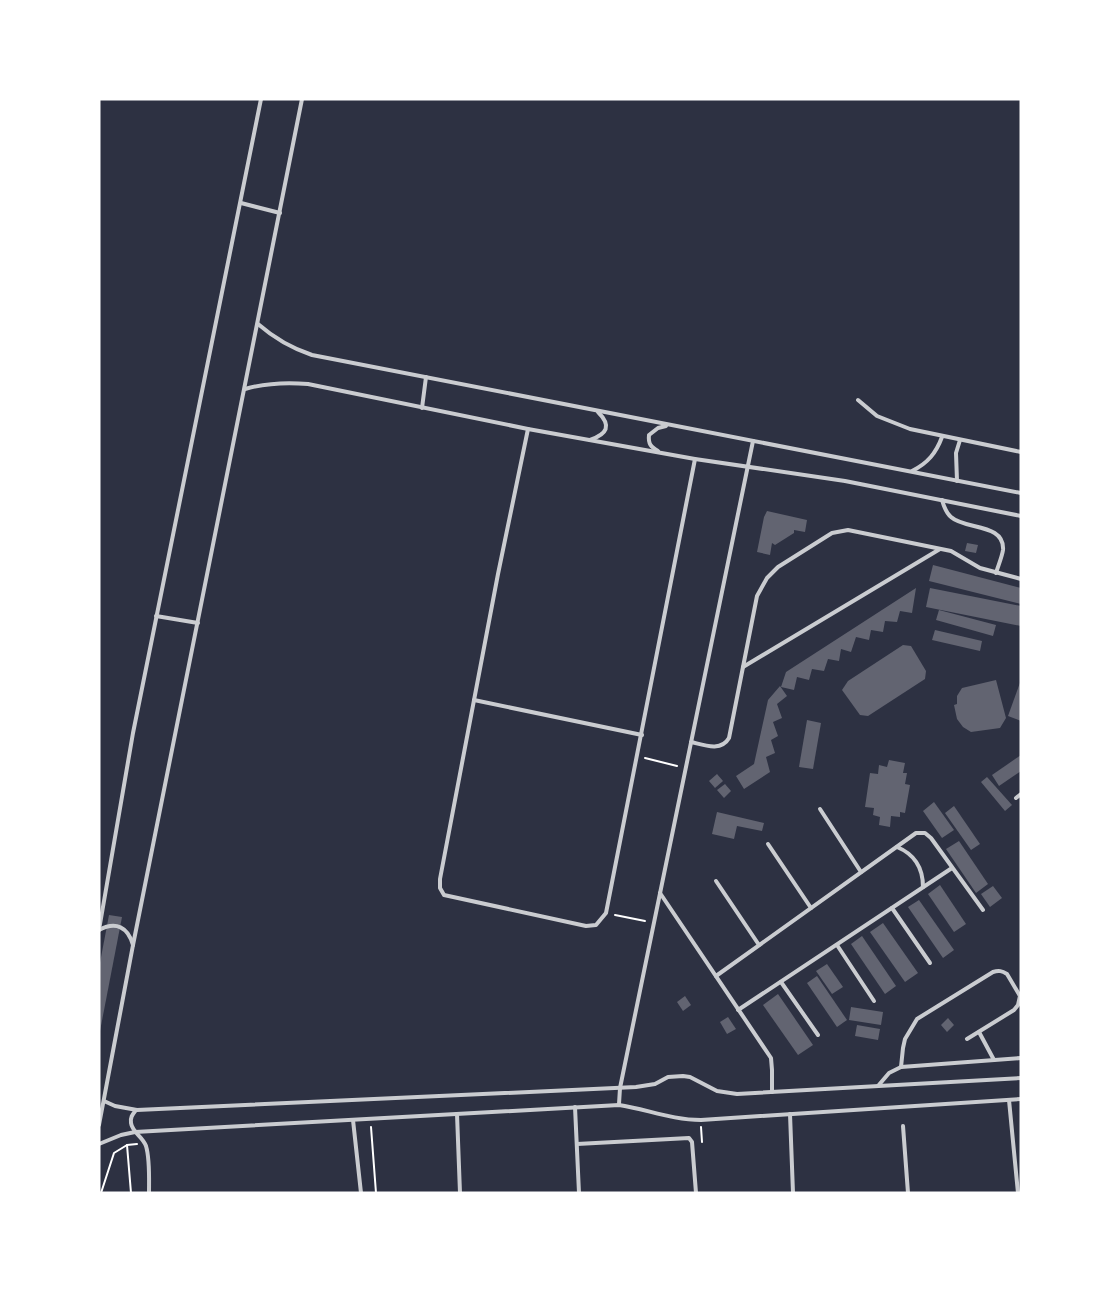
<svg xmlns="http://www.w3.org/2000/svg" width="1120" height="1292" font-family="'DejaVu Sans',sans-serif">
  <rect width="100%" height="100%" fill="#2d3142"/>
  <!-- building -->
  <g fill="#626471">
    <path d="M767,511L807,520L805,532L794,530V533L775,545L772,543L770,555L757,552L764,517Z"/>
    <path d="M967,543L978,545L976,553L965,551Z"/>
    <path d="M933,565L1021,588V604L929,581Z"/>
    <path d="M916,588L912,613L900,611L897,622L885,621L883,632L871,630L869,640L856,637L851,652L841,649L839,661L828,659L824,671L812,669L809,680L797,677L794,690L781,687L786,672Z"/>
    <path d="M930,588L1021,606V626L926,607Z"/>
    <path d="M939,610L996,625L993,636L936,620Z"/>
    <path d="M935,630L982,641L980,651L932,640Z"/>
    <path d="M903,645L911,646L926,671L925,679L868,716L860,715L842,690L848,681Z"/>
    <path d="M996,680L1006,718L1000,728L971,732L963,727L957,719L954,705L957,704V696L962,688Z"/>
    <path d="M1021,680V721L1008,716Z"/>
    <path d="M780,686L787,696L777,704L782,718L773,722L778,736L771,740L775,753L766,757L770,772L744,789L736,776L754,764L768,700Z"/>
    <path d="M807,720L821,723L813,769L799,767Z"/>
    <path d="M1021,755V771L999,786L992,775Z"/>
    <path d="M889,760L905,763L903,773H907L905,784L910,785L905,813L900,812V817L891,816L890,827L879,825L880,817L873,815L874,808L865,807L870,773L878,774L879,765L887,767Z"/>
    <path d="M717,774L723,781L715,788L709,781Z"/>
    <path d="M987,777L1012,805L1005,811L981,782Z"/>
    <path d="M725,784L731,791L724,798L717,790Z"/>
    <path d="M934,802L954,830L942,838L923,811Z"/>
    <path d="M954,806L980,844L971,850L945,813Z"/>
    <path d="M717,812L764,823L762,831L737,826L734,839L712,834Z"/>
    <path d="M959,841L988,884L976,893L946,849Z"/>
    <path d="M940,885L966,924L954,932L928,894Z"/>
    <path d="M993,886L1002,898L990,907L981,894Z"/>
    <path d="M919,900L954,950L943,958L908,907Z"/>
    <path d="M109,915L122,917L100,1031H99V968Z"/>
    <path d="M883,923L918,973L905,982L870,932Z"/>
    <path d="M862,936L896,986L885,994L851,944Z"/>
    <path d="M827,964L843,987L832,994L816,971Z"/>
    <path d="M817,976L847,1020L837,1027L807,983Z"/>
    <path d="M778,994L813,1045L798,1055L763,1005Z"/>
    <path d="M685,996L691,1005L683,1011L677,1002Z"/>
    <path d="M851,1007L883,1012L881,1025L849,1020Z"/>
    <path d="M728,1017L736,1029L727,1034L720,1022Z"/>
    <path d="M948,1018L954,1025L947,1032L941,1025Z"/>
    <path d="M857,1025L880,1029L878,1040L855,1036Z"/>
  </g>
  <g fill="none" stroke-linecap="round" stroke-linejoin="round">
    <!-- path -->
    <g stroke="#fff" stroke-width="2">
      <path d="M645,758L677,766"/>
      <path d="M615,915L645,921"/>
      <path d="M371,1127L376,1193"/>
      <path d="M701,1127L702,1142"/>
      <path d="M127,1145L131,1193"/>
      <path d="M101,1193L114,1153L127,1145L137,1144"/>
    </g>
    <!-- service -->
    <g stroke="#caccd0" stroke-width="4">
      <path d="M241,203L280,213"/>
      <path d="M258,324C274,338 291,348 312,355L1021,493"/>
      <path d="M245,389C266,383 286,382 308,384L528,429L695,459L845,481L1021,516"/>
      <path d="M858,400L877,416L910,429L1021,452"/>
      <path d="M422,408L426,377"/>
      <path d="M528,429L498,574L440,879V888L444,895L586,926L596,925L606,913L695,459"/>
      <path d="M590,440C607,434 612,426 598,412"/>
      <path d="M658,451C651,447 648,444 649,435L658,428L666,426"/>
      <path d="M912,471C928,463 936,453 942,437"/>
      <path d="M957,481L956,453L960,440"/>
      <path d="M942,500C944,507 946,513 951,517C965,530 1005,523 1003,550C1002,557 998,566 996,573"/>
      <path d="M156,616L198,623"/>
      <path d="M743,667L940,549"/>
      <path d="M474,700L642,735"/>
      <path d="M691,742C704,745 721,752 729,738L757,596L767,578L778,567L832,533L848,530L951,551L980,568L1021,579"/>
      <path d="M1016,798L1021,794"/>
      <path d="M820,809L861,872"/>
      <path d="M768,844L811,908"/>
      <path d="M897,847C914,854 923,868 923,887"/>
      <path d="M716,881L759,945"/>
      <path d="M660,893L771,1058L772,1070V1092"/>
      <path d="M892,908L930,963"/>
      <path d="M99,930L133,733L261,99"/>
      <path d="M99,930C116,921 128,927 133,945L99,1125"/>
      <path d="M133,945L302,99"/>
      <path d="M837,945L874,1001"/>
      <path d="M716,976L916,833H925L931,838L983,910"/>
      <path d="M781,982L818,1035"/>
      <path d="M738,1010L952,868"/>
      <path d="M979,1032L994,1060"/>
      <path d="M901,1067L903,1048L905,1039L917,1019L993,972C999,970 1002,971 1007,974L1020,996L1018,1005L1014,1010L967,1039"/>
      <path d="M878,1086L889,1073L901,1067L1021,1058"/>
      <path d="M1009,1100L1018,1193"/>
      <path d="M104,1101L115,1106L137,1110L636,1087L655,1084L668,1077L683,1076L690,1077L717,1091L737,1094L1021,1078"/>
      <path d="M619,1104L620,1088L753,441"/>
      <path d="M575,1107L579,1193"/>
      <path d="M136,1110C133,1114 130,1117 131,1123C132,1132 143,1137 146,1146C150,1159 149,1179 149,1193"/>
      <path d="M457,1114L460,1193"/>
      <path d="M790,1114L793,1193"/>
      <path d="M353,1120L361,1193"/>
      <path d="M903,1126L908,1193"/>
      <path d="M99,1144L121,1135L135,1132L619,1105C646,1109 672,1120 701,1120L1021,1099"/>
      <path d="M577,1144L689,1138L692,1142L696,1193"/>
    </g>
  </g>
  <!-- border -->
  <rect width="1120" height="1292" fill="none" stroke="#ffffff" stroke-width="201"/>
</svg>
